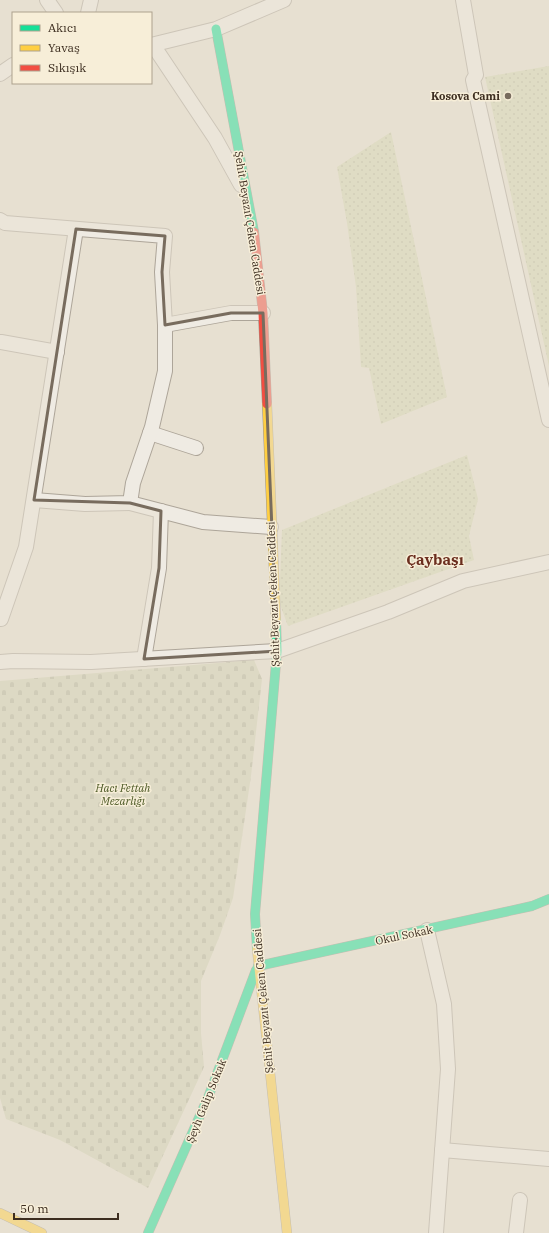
<svg xmlns="http://www.w3.org/2000/svg" width="549" height="1233" font-family="'IBM Plex Serif',serif">
  <defs>
    <pattern id="cemetery-stones" width="16" height="16" patternUnits="userSpaceOnUse"><rect width="16" height="16" fill="#d1d1b3"/><path d="M2 7V4a2 2 0 0 1 4 0v3zM10 15v-3a2 2 0 0 1 4 0v3z" fill="#b4b49a"/></pattern>
    <pattern id="park-dots" width="8" height="8" patternUnits="userSpaceOnUse"><rect width="8" height="8" fill="#d6d7b3"/><path d="M2 2h.1M6 6h.1" fill="none" stroke="#b9b99a" stroke-width="1.8" stroke-linecap="round"/></pattern>
  </defs>
  <rect width="100%" height="100%" fill="#e7e0d1"/>
  <!-- cemetery -->
  <path fill="url(#cemetery-stones)" d="M254,660L262,679L251,776L233,898L220,935L201,981V1033L204,1067L148,1188L60,1140L6,1119L0,1098V681Z"/>
  <!-- park -->
  <g fill="url(#park-dots)">
    <path d="M549,66V366L485,77Z"/>
    <path d="M391,132L447,397L381,424L369,368L361,367L356,287L347,223L337,167Z"/>
    <path d="M467,455L478,499L469,536L474,560L288,626L279,602L282,530Z"/>
  </g>
  <g fill="none" stroke-linecap="round" stroke-linejoin="round">
    <defs>
      <g id="street">
        <path d="M47,0L56,13"/>
        <path d="M463,0L476,75L473,80L549,420"/>
        <path d="M88,13L91,0"/>
        <path d="M151,45L216,29L284,0"/>
        <path d="M153,45L215,138L241,185"/>
        <path d="M0,74L13,65"/>
        <path d="M0,220L5,223L165,236L162,272L165,325"/>
        <path d="M1,342L57,352"/>
        <path d="M150,433L196,448"/>
        <path d="M34,500L85,504L130,503L133,483L152,427L165,371V325L231,313H263"/>
        <path d="M130,503L203,522L271,527"/>
        <path d="M0,619H1L26,547L76,229"/>
        <path d="M144,659L159,568L161,511"/>
        <path d="M0,662L13,661L91,662L277,651L388,612L463,581L549,562"/>
        <path d="M427,930L444,1004L448,1069L436,1233"/>
        <path d="M442,1150L549,1159"/>
        <path d="M516,1233L520,1200"/>
      </g>
      <g id="fast">
        <path d="M216,29L254,232"/>
        <path d="M257,949L255,914L277,651L276,620"/>
        <path d="M258,966L532,906L549,899"/>
        <path d="M148,1233L209,1095L256,970"/>
      </g>
      <g id="slow">
        <path d="M267,404L276,620"/>
        <path d="M257,949L287,1233"/>
        <path d="M0,1213L42,1233"/>
      </g>
      <path id="jam" d="M254,232L263,313L267,404"/>
    </defs>
    <!-- street casing -->
    <use href="#street" stroke="#ada599" stroke-width="16"/>
    <!-- fast casing -->
    <use href="#fast" stroke="#9c958a" stroke-width="10"/>
    <!-- slow casing -->
    <use href="#slow" stroke="#9c958a" stroke-width="10"/>
    <!-- jam casing -->
    <use href="#jam" stroke="#9c958a" stroke-width="10"/>
    <!-- street -->
    <use href="#street" stroke="#efebe3" stroke-width="14"/>
    <!-- fast -->
    <use href="#fast" stroke="#16e098" stroke-width="9"/>
    <!-- slow -->
    <use href="#slow" stroke="#ffcf43" stroke-width="9"/>
    <!-- jam -->
    <use href="#jam" stroke="#f24e42" stroke-width="9"/>
  </g>
  <!-- marked area -->
  <path d="M0 0H549V1233H0ZM76,229L165,236L162,272L165,325L231,313H263L277,651L144,659L159,568L161,511L130,503L34,500Z" fill="#e7e0d1" fill-opacity=".55" fill-rule="evenodd"/>
  <path fill="none" stroke="#786c5e" stroke-width="3" stroke-linejoin="round" d="M76,229L165,236L162,272L165,325L231,313H263L277,651L144,659L159,568L161,511L130,503L34,500Z"/>
  <!-- markers -->
  <circle fill="#786c5e" stroke="#f7eed8" stroke-width="1.5" cx="508" cy="96" r="4"/>
  <g text-anchor="middle" dominant-baseline="central" stroke-width="3" stroke-linejoin="round" paint-order="stroke">
    <!-- poi labels -->
    <g font-size="11" font-weight="bold" fill="#3d2e20" stroke="#f7eed8" text-anchor="end">
      <text x="500" y="96">Kosova Cami</text>
    </g>
    <!-- street labels -->
    <g font-size="11" fill="#3d2e20" stroke="#f7eed8">
      <text transform="translate(250 223) rotate(81)">Şehit Beyazıt Çeken Caddesi</text>
      <text transform="translate(273 594) rotate(-92)">Şehit Beyazıt Çeken Caddesi</text>
      <text transform="translate(404 935) rotate(-12)">Okul Sokak</text>
      <text transform="translate(263 1001) rotate(-95)">Şehit Beyazıt Çeken Caddesi</text>
      <text transform="translate(206 1101) rotate(-68)">Şeyh Galip Sokak</text>
    </g>
    <!-- park labels -->
    <g font-size="11" font-style="italic" fill="#4d5a26" stroke="#f7eed8">
      <text x="123" y="788">Hacı Fettah<tspan x="123" dy="13">Mezarlığı</tspan></text>
    </g>
    <!-- district labels -->
    <g font-size="15" font-weight="bold" fill="#6b2e1e" stroke="#f7eed8">
      <text x="435" y="559">Çaybaşı</text>
    </g>
  </g>
  <!-- legend -->
  <rect x="12" y="12" width="140" height="72" fill="#f7eed8" stroke="#ada18e"/>
  <rect x="20" y="25" width="20" height="6" fill="#16e098" stroke="#ada18e"/>
  <text x="48" y="32" font-size="12" fill="#3d2e20">Akıcı</text>
  <rect x="20" y="45" width="20" height="6" fill="#ffcf43" stroke="#ada18e"/>
  <text x="48" y="52" font-size="12" fill="#3d2e20">Yavaş</text>
  <rect x="20" y="65" width="20" height="6" fill="#f24e42" stroke="#ada18e"/>
  <text x="48" y="72" font-size="12" fill="#3d2e20">Sıkışık</text>
  <!-- scale -->
  <path d="M14 1213v6h104v-6" fill="none" stroke="#3d2e20" stroke-width="2"/>
  <text x="20" y="1213" font-size="12" fill="#3d2e20" stroke="#f7eed8" stroke-width="3" paint-order="stroke">50 m</text>
</svg>
